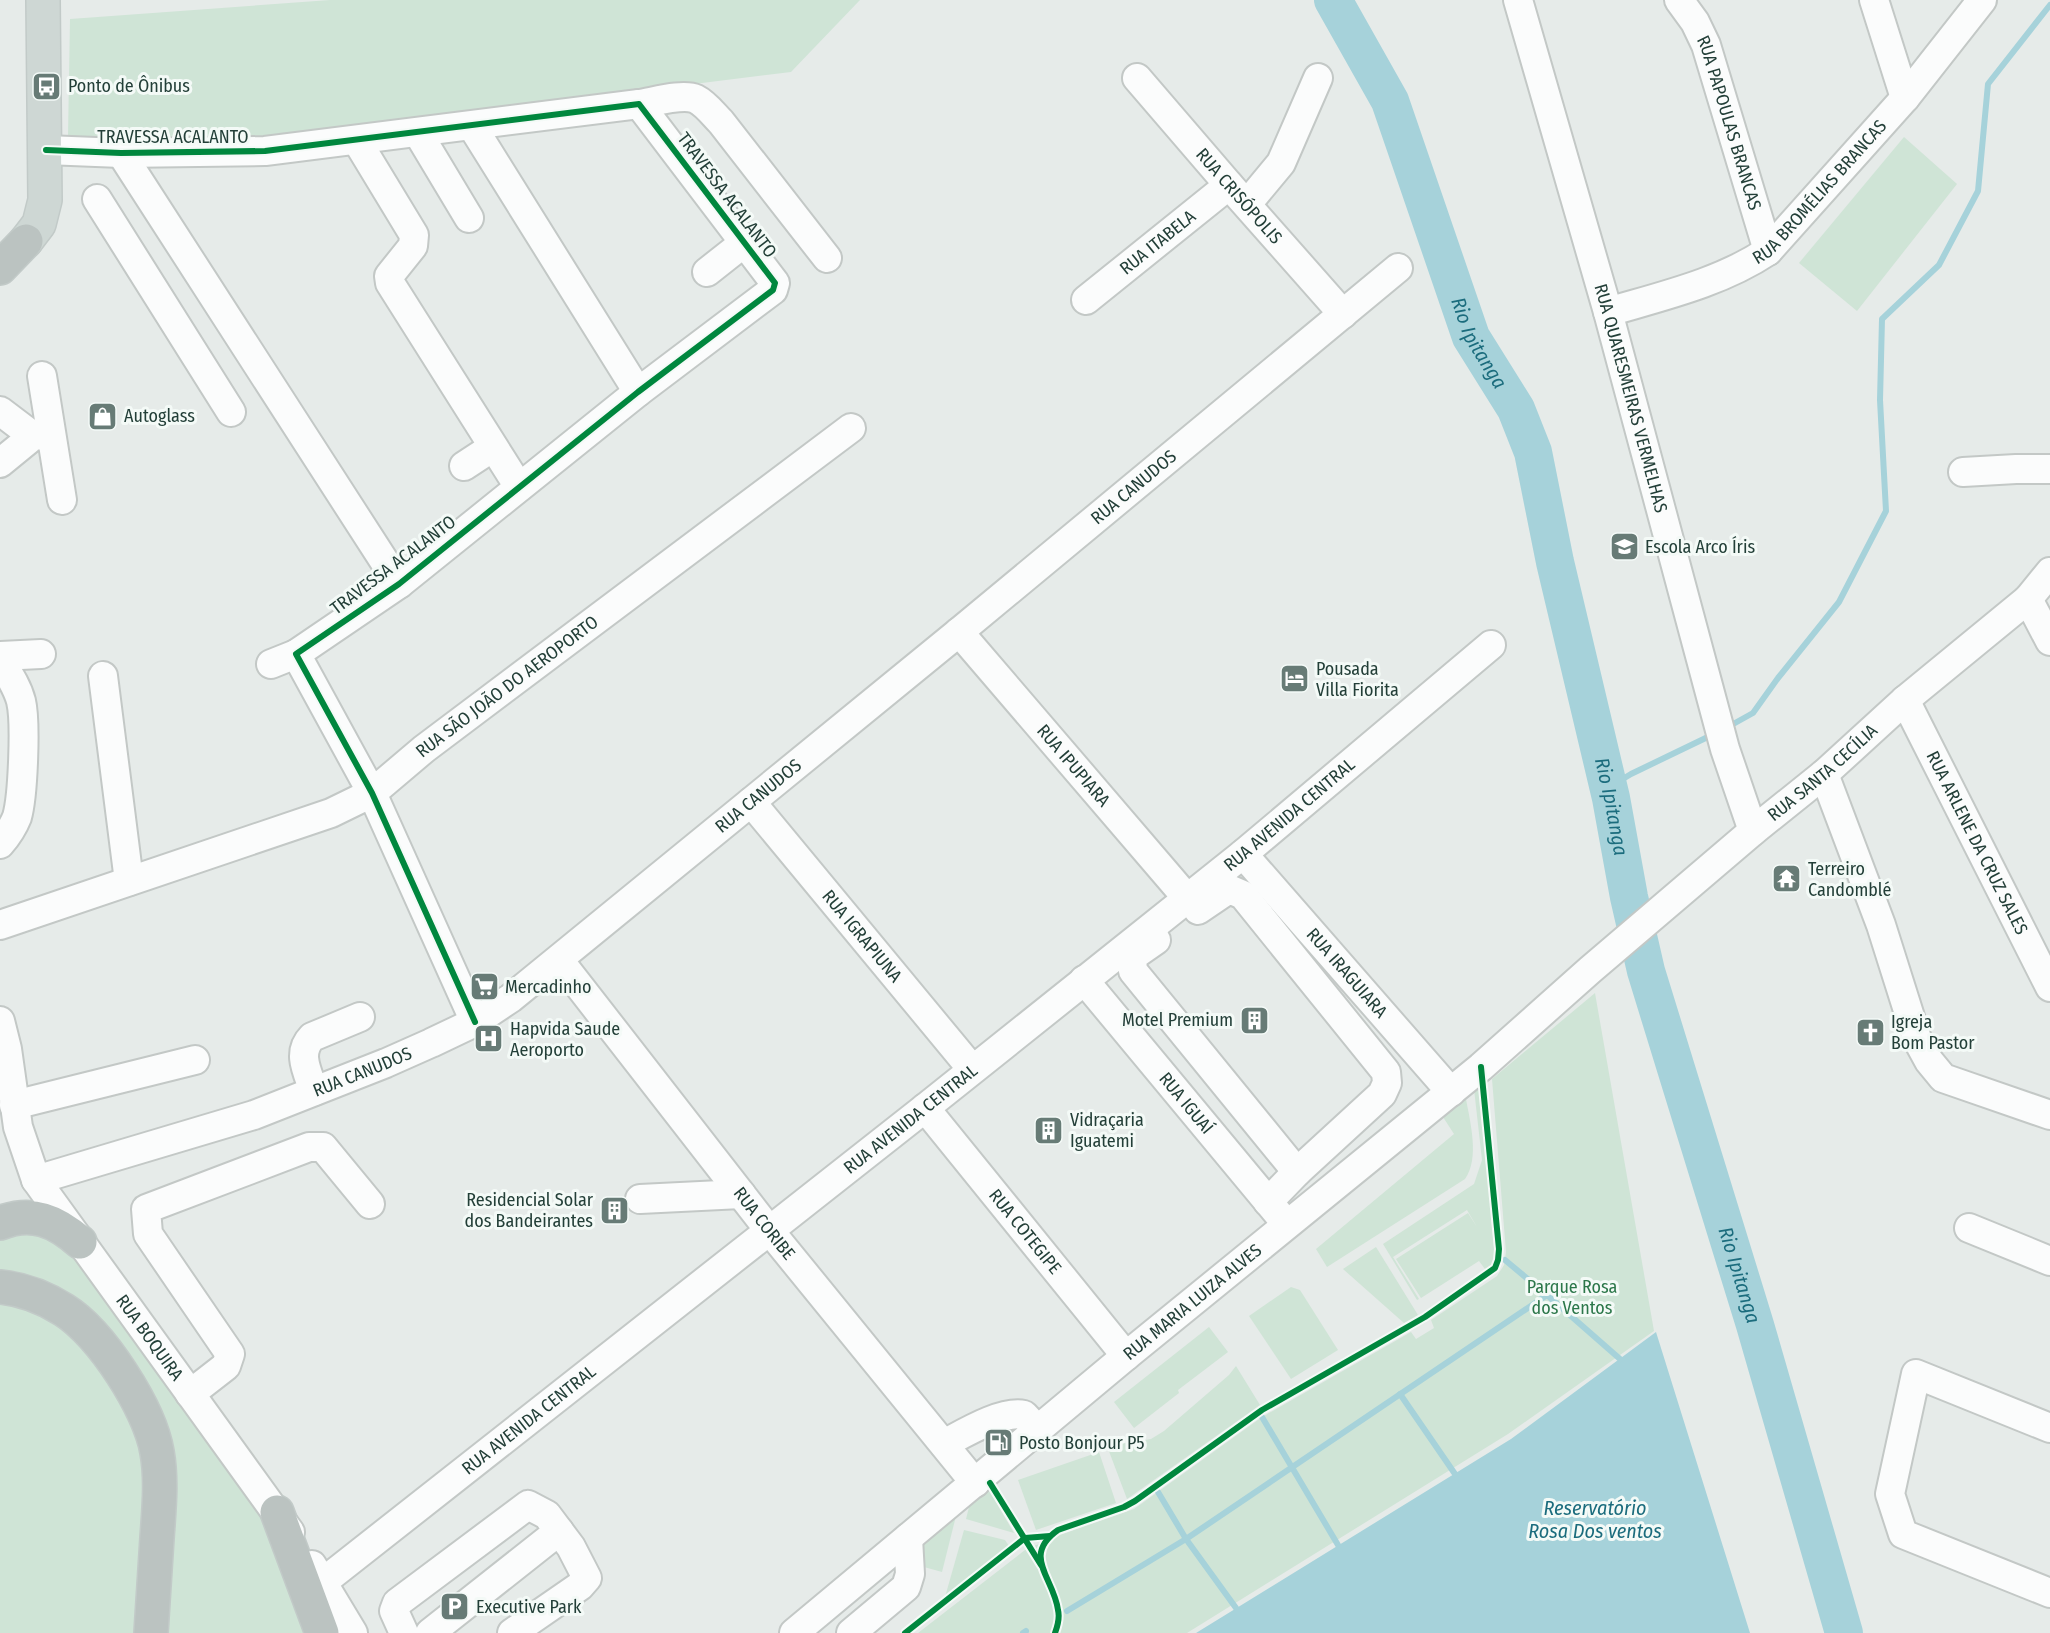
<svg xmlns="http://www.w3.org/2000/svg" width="2050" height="1633" font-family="'Fira Sans Condensed',sans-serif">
  <rect width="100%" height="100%" fill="#e6ebe9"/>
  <!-- green -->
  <g fill="#cfe4d6">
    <path d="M330,0H860L791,72L253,139L68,136L70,19Z"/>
    <path d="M1904,137L1957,184L1857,311L1799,263Z"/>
    <path d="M1595,993L1654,1331L1508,1434L1187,1633H918L1025,1550L1057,1536L1134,1509L1262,1417L1411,1332L1416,1339L1434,1328L1431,1320L1497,1276L1504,1265L1506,1252L1492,1079Z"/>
    <path d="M1479,1085L1495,1258L1491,1265L1485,1269L1479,1261L1421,1298L1396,1259L1468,1213L1477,1227L1467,1210L1393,1257L1419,1299L1417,1300L1383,1244L1474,1184L1482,1160L1474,1089Z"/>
    <path d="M1466,1099C1470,1122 1480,1158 1465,1179L1327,1267L1316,1249L1454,1134L1443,1117Z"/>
    <path d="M17,1227L63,1240L260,1510L311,1633H165L146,1391L0,1274V1232Z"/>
    <path d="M1376,1247L1418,1315L1404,1323L1343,1269Z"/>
    <path d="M1291,1287L1300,1290L1338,1350L1291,1379L1249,1316Z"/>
    <path d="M0,1300L15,1302L71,1330L126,1402L148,1469L140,1633H0Z"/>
    <path d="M1209,1327L1228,1352L1178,1390L1179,1393L1134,1428L1114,1402Z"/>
    <path d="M1236,1366L1260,1405L1127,1499L1107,1446L1151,1439L1164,1431L1229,1375Z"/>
    <path d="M1099,1452L1116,1503L1036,1530L1018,1480Z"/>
    <path d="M989,1490L1014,1533L966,1519L970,1503Z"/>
    <path d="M956,1516L942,1572L924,1567L919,1546Z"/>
    <path d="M964,1530L1005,1540L1009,1546L945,1597Z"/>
  </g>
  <!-- water -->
  <path fill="#a6d2da" d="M1656,1332L1750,1633H1196L1511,1439Z"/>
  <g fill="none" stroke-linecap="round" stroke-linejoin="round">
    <!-- stream -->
    <g stroke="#a6d2da" stroke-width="6">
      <path d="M1726,728L1753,713L1778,678L1839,602L1886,511L1880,400L1882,319L1939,265L1978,191L1988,84L2050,5"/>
      <path d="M1608,788L1631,774L1714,734"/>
      <path d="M1505,1260L1547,1295L1620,1359"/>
      <path d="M1400,1394L1455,1474"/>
      <path d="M1262,1417L1338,1545"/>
      <path d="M1158,1492L1186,1539L1236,1608"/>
      <path d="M1067,1611L1186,1539L1547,1295"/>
      <path d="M1023,1633L1026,1631"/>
    </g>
    <!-- river -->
    <path stroke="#a6d2da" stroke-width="38" id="s1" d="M1333,0L1390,101L1471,337L1516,409L1533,452L1555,562L1611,798L1629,897L1646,971L1755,1325L1844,1633"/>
    <defs>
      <g id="minor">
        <path id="s2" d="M1518,0L1608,312L1725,749L1753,831"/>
        <path id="s3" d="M1679,0L1695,22L1706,45L1768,251"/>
        <path d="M1874,0L1905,98"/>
        <path id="s4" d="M1137,78L1229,185L1343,314"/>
        <path d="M639,104C653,102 683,93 696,99C706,104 713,114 721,122L827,258"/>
        <path d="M472,126L638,392"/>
        <path d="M418,133L469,218"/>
        <path d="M357,141L414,235L413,246L389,276L390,283L519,487"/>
        <path d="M46,150L121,153L265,151L639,104L775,283L773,290L638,392L399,584L296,654L372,793L475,1022"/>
        <path d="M121,153L399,584"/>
        <path d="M97,199L231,412"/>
        <path d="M1247,204L1281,163L1318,78"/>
        <path d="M707,272L745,242"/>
        <path id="s5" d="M1086,300L1229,185"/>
        <path id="s6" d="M1608,312C1662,296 1720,283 1768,251L1905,98L1982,0"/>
        <path d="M42,376L62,500"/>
        <path d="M0,411L33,436"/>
        <path d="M0,463L33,436L50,434"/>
        <path d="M464,466L493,447"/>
        <path d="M1963,472L2016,469H2050"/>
        <path d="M2028,599L2050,641"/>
        <path id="s7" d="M959,632L1187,898"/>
        <path d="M0,656L41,654"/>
        <path d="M0,660C8,673 17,686 21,701C26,722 23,796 17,817C13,827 7,836 0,844"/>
        <path d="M271,664L296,654"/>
        <path d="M103,676L129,881"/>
        <path id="s8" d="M1905,700L2050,987"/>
        <path d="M1824,774L1881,925L1917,1039L1929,1061L1943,1078L2050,1115"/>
        <path id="s9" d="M751,802L972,1069"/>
        <path id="s10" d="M1243,854L1451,1092"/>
        <path d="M1198,910L1229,889L1243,895L1386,1072L1387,1083L1382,1094L1297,1172L1268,1202"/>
        <path id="s11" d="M0,925L331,813L372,793L424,749L851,428"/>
        <path d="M1156,940L1133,956L1132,959L1133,971L1297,1172"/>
        <path id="s12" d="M559,960L769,1230L975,1483"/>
        <path id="s13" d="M1084,980L1280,1216"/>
        <path id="s14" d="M0,1021L7,1049L18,1127L36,1180L290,1532"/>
        <path d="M314,1091C308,1073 296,1053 312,1037L360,1017"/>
        <path d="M14,1105L195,1060"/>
        <path id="s15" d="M925,1108L1126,1356"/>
        <path id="s16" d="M36,1180L254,1115L386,1063L431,1043L475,1022L511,998L959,632L1398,268"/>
        <path d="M640,1199L741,1194"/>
        <path d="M1969,1228L2050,1261"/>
        <path d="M190,1394L226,1366L230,1354L148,1234L146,1209L309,1147H323L370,1204"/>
        <path d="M2050,1428L1916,1374L1890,1494L1903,1534L2050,1593"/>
        <path d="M944,1444C963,1434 1002,1410 1024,1415L1038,1430"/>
        <path d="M312,1565L353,1633"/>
        <path id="s17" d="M323,1582L925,1108L1243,854L1491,645"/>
        <path d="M404,1633L394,1611L397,1603L528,1505L547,1515L571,1547L587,1578L580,1586L512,1633"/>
        <path d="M430,1633L559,1531"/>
        <path id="s18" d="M794,1633L1126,1356L1481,1067L1590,970L1753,831L1824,774L1905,700L2028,599L2050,572"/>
        <path d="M851,1633L906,1587L910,1574L908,1538"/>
      </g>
      <path id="major" d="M26,241L39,224L45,200L43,0"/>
      <g id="highway">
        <path d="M0,268L26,241"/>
        <path d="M0,1223C32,1210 56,1221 80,1242"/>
        <path d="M0,1287C22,1289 45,1298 64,1310C101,1333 150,1409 157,1452C162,1480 159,1509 157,1538C155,1569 153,1601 151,1633"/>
        <path d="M277,1512L322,1633"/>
      </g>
    </defs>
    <!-- minor casing -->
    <use href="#minor" stroke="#c3c8c6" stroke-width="32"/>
    <!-- major casing -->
    <use href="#major" stroke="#c2cac8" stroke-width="36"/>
    <!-- highway casing -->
    <use href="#highway" stroke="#c2cac8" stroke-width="36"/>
    <!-- minor -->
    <use href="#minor" stroke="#fbfcfc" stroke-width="28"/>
    <!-- major -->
    <use href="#major" stroke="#ced7d4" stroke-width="33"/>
    <!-- highway -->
    <use href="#highway" stroke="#bbc3c1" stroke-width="33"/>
    <defs>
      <g id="cycleway">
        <path d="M46,150L121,153L265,151L639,104L775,283L773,290L638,392L399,584L296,654L372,793L475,1022"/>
        <path d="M990,1483L1041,1565"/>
        <path d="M905,1633L1025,1538L1050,1536"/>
        <path d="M1055,1633C1058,1625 1060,1618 1058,1610C1054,1578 1021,1556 1058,1530L1124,1507L1135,1501L1262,1410L1425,1317L1495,1268L1498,1260L1499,1249L1481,1067"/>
      </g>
    </defs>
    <!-- cycleway casing -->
    <use href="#cycleway" stroke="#f4faf7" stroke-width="10"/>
    <!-- cycleway -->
    <use href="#cycleway" stroke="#00873e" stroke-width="6"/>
  </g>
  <!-- icons -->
  <defs>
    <symbol id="bus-square" viewBox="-11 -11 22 22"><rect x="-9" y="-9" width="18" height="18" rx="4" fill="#677b76" stroke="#f4faf7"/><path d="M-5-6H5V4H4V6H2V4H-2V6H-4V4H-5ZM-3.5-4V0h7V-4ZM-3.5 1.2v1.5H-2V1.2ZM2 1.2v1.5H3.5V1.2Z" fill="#fff"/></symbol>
    <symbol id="shop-square" viewBox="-11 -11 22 22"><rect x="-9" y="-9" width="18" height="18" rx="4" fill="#677b76" stroke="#f4faf7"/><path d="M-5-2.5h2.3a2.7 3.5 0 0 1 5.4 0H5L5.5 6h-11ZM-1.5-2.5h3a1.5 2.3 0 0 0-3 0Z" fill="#fff"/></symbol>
    <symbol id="school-square" viewBox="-11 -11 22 22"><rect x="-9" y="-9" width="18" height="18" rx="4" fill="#677b76" stroke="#f4faf7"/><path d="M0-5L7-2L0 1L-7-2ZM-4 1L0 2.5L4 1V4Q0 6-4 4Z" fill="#fff"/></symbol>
    <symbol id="hotel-square" viewBox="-11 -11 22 22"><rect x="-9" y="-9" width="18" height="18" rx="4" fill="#677b76" stroke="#f4faf7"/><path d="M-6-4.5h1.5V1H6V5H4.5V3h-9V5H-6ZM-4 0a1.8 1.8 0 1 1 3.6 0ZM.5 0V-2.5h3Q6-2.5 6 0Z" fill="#fff"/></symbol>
    <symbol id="temple-square" viewBox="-11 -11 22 22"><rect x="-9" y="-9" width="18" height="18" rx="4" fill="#677b76" stroke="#f4faf7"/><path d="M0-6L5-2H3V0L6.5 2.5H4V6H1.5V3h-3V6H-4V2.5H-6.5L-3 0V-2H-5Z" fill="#fff"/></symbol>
    <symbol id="supermarket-square" viewBox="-11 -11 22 22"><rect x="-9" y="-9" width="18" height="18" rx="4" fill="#677b76" stroke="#f4faf7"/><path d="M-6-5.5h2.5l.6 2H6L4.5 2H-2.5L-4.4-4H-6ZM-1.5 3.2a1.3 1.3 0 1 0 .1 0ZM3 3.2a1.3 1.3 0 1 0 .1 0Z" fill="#fff"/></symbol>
    <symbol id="building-square" viewBox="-11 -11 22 22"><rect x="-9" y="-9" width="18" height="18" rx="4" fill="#677b76" stroke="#f4faf7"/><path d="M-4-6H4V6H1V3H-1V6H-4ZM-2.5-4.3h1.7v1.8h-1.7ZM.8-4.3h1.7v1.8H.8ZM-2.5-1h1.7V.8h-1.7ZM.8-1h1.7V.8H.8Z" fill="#fff"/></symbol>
    <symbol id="church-square" viewBox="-11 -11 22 22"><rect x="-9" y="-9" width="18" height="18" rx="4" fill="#677b76" stroke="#f4faf7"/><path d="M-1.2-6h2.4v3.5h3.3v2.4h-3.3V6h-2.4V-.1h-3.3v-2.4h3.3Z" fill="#fff"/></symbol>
    <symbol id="hospital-square" viewBox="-11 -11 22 22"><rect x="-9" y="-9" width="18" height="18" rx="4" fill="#677b76" stroke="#f4faf7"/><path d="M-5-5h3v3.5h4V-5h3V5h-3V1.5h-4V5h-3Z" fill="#fff"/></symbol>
    <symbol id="fuel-square" viewBox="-11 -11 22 22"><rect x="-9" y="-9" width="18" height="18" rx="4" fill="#677b76" stroke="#f4faf7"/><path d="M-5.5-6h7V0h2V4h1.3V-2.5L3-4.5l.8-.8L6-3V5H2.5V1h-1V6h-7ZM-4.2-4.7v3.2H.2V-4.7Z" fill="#fff"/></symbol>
    <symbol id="parking-square" viewBox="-11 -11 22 22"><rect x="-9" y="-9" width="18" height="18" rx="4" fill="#677b76" stroke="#f4faf7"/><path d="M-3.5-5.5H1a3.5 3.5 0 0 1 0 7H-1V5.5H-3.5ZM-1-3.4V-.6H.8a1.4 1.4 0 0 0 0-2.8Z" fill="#fff"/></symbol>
  </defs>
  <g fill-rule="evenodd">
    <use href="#bus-square" x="30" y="70" width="33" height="33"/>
    <use href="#shop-square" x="86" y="400" width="33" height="33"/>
    <use href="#school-square" x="1608" y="530" width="33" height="33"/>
    <use href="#hotel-square" x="1278" y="662" width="33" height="33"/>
    <use href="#temple-square" x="1770" y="862" width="33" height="33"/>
    <use href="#supermarket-square" x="468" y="970" width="33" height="33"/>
    <use href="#building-square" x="1238" y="1004" width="33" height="33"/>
    <use href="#church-square" x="1854" y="1016" width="33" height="33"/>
    <use href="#hospital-square" x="472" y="1022" width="33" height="33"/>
    <use href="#building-square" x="1032" y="1114" width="33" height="33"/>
    <use href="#building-square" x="598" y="1194" width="33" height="33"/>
    <use href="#fuel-square" x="982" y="1426" width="33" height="33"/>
    <use href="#parking-square" x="438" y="1590" width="33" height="33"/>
  </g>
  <g text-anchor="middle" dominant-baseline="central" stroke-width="6" stroke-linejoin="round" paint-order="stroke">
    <!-- poi labels -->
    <g font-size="18" fill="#233f38" stroke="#f4faf7" text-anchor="start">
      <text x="68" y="86">Ponto de Ônibus</text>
      <text x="124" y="416">Autoglass</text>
      <text x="1645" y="547">Escola Arco Íris</text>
      <text x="1316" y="669">Pousada<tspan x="1316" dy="21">Villa Fiorita</tspan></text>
      <text x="1808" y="869">Terreiro<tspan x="1808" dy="21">Candomblé</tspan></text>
      <text x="505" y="987">Mercadinho</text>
      <text x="1233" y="1020" text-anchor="end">Motel Premium</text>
      <text x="1891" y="1022">Igreja<tspan x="1891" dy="21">Bom Pastor</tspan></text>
      <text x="510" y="1029">Hapvida Saude<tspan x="510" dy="21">Aeroporto</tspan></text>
      <text x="1070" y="1120">Vidraçaria<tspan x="1070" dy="21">Iguatemi</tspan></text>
      <text x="593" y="1200" text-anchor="end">Residencial Solar<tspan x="593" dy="21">dos Bandeirantes</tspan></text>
      <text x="1019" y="1443">Posto Bonjour P5</text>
      <text x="476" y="1607">Executive Park</text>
    </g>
    <!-- street labels -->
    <g font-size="18" fill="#233f38" stroke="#f4faf7">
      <text stroke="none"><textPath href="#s3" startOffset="134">RUA PAPOULAS BRANCAS</textPath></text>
      <text x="173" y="137">TRAVESSA ACALANTO</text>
      <text stroke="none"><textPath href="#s6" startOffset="250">RUA BROMÉLIAS BRANCAS</textPath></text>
      <text transform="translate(727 195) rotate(53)">TRAVESSA ACALANTO</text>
      <text stroke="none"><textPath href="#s4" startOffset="156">RUA CRISÓPOLIS</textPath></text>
      <text stroke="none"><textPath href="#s5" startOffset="92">RUA ITABELA</textPath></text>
      <text stroke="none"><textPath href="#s2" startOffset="414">RUA QUARESMEIRAS VERMELHAS</textPath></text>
      <text stroke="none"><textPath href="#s16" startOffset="1316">RUA CANUDOS</textPath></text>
      <text transform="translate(393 565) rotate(-37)">TRAVESSA ACALANTO</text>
      <text stroke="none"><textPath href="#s11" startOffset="567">RUA SÃO JOÃO DO AEROPORTO</textPath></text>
      <text stroke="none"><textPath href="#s7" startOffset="176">RUA IPUPIARA</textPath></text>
      <text stroke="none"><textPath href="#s18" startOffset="1341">RUA SANTA CECÍLIA</textPath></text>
      <text stroke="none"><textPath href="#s16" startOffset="830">RUA CANUDOS</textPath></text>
      <text stroke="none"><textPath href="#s17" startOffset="1234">RUA AVENIDA CENTRAL</textPath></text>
      <text stroke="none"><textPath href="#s8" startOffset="160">RUA ARLENE DA CRUZ SALES</textPath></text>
      <text stroke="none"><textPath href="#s9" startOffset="174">RUA IGRAPIUNA</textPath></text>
      <text stroke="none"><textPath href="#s10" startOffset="158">RUA IRAGUIARA</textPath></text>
      <text stroke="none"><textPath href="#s16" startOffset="344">RUA CANUDOS</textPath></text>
      <text stroke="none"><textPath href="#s13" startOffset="160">RUA IGUAÍ</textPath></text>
      <text stroke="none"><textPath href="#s17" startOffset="748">RUA AVENIDA CENTRAL</textPath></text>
      <text stroke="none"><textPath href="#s12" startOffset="334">RUA CORIBE</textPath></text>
      <text stroke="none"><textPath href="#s15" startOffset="159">RUA COTEGIPE</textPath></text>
      <text stroke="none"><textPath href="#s18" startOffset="518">RUA MARIA LUIZA ALVES</textPath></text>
      <text stroke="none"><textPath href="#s14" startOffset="358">RUA BOQUIRA</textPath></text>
      <text stroke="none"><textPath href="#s17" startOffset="262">RUA AVENIDA CENTRAL</textPath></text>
    </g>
    <!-- park labels -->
    <g font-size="18" fill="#2c774a" stroke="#f4faf7">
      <text x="1572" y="1287">Parque Rosa<tspan x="1572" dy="21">dos Ventos</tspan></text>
    </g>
    <!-- water labels -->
    <g font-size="20" font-style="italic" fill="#1b6c7d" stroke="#f4faf7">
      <text stroke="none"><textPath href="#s1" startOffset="374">Rio Ipitanga</textPath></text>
      <text stroke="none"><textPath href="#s1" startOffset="860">Rio Ipitanga</textPath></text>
      <text stroke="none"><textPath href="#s1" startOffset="1346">Rio Ipitanga</textPath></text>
      <text x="1595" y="1508">Reservatório<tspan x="1595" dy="23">Rosa Dos ventos</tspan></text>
    </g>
  </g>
</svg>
